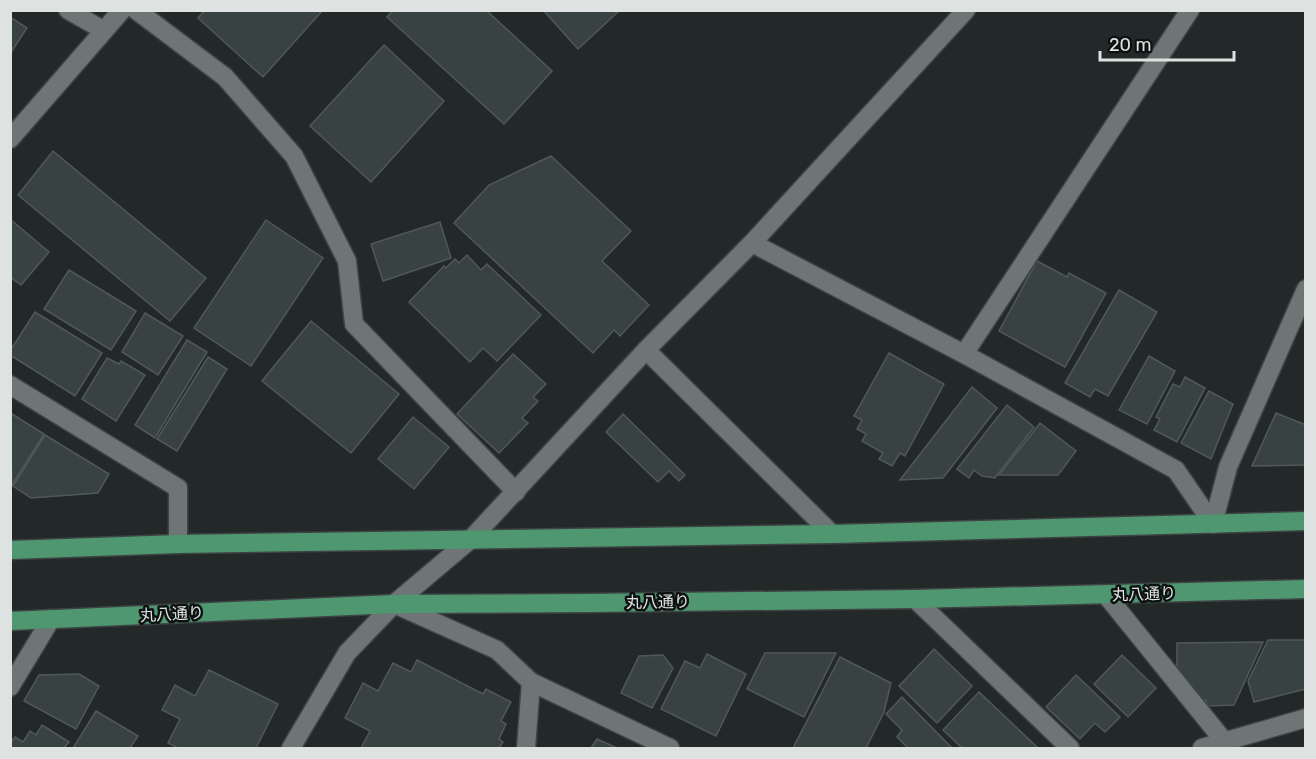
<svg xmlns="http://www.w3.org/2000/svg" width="1316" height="759" font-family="Rubik,'Noto Sans JP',sans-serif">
  <rect width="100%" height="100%" fill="#222928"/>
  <!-- building -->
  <g fill="#394243" stroke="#50585a" stroke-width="1.5">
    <path d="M205,10H323L263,77L198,18Z"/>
    <path d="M393,10H486L552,71L504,124L387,17Z"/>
    <path d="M543,10H620L578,49Z"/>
    <path d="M10,17L27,28L10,54Z"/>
    <path d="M384,45L444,101L371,182L310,126Z"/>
    <path d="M53,151L206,278L170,321L18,195Z"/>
    <path d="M551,156L631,231L602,261L649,305L620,336L614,330L593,353L454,223L489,185Z"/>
    <path d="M10,219L49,252L21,285L10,277Z"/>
    <path d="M266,220L323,258L251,366L194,328Z"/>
    <path d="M440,222L451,258L383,281L371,244Z"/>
    <path d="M467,255L481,270L487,264L541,315L497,361L483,348L470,362L409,302L444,266L446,268L455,259L459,263Z"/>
    <path d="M1037,261L1067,277L1069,273L1106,293L1065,367L999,331Z"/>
    <path d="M69,270L136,311L111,350L44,309Z"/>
    <path d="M1119,290L1157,312L1108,396L1095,389L1090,397L1065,383Z"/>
    <path d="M35,312L102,353L75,396L10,355V351Z"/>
    <path d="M145,313L183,336L158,375L122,352Z"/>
    <path d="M311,321L399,394L351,453L262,381Z"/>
    <path d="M187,340L207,352L155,438L135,425Z"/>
    <path d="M889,353L944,384L905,456L900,453L892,466L879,459L883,453L862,441L866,434L857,429L862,420L854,416Z"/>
    <path d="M513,354L546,384L533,397L538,401L522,418L528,423L499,453L457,414Z"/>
    <path d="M1149,356L1175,371L1147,424L1119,410Z"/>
    <path d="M208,357L227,369L177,451L157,439Z"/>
    <path d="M107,358L119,364L121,361L145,375L116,421L82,399Z"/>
    <path d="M1185,377L1205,388L1177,442L1154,430L1160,419L1156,417L1173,384L1180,387Z"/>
    <path d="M972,387L997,408L943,478L900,480Z"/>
    <path d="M1209,391L1233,404L1211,459L1181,443Z"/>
    <path d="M1007,405L1034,427L995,478L982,476L974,470L969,478L957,469Z"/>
    <path d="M1276,413L1306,425V465L1252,466Z"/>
    <path d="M12,414L44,434L12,485L10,418Z"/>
    <path d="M623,414L685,475L679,481L669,471L658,482L606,432Z"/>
    <path d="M413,417L449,447L414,489L378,459Z"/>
    <path d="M1040,423L1076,451L1058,475H999Z"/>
    <path d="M45,435L109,474L98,493L31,498L13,486Z"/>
    <path d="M1268,640H1306V689L1254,702L1248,681Z"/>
    <path d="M1263,642L1234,705L1207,706L1206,700H1200L1177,668V643Z"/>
    <path d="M934,649L972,686L937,723L899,686Z"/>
    <path d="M765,653H836L804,717L747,689Z"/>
    <path d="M707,654L746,674L716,736L661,709L685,661L700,668Z"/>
    <path d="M663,655L673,668L652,708L621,693L639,656Z"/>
    <path d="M1122,655L1156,688L1128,717L1094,684Z"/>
    <path d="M840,657L891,683L884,712L866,748H793Z"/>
    <path d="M417,660L483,694L486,689L511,702L501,721L506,724L499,739L503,742L499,748H361L370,731L345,718L363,683L378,691L393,663L411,672Z"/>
    <path d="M209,670L278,704L256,748H178L168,743L180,719L162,710L175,685L195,696Z"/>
    <path d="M79,674L99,686L76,729L24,701L39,675Z"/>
    <path d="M1076,675L1120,717L1105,732L1095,723L1080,739L1046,707Z"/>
    <path d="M979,692L1038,748H962L943,730Z"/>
    <path d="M902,697L952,748H908L897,737L902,730L886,714Z"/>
    <path d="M96,711L138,736L130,748H73Z"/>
    <path d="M42,725L69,742L64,748H10V744L15,737L23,742L30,731L36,735Z"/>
    <path d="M597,739L617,748H591Z"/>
  </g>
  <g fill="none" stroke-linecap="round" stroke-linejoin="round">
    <defs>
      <g id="minor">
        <path d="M68,10L103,30"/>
        <path d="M136,10L225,77L294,156L347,261L354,324L516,492"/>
        <path d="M10,139L122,10"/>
        <path d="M752,243L964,354L1176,470L1213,524L1228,467L1306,289"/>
        <path d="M646,350L832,534"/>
        <path d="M964,354L1190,10"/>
        <path d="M10,385L178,488V544"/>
        <path d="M1106,595L1224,741"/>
        <path d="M915,599L1070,748"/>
        <path d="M394,604L497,650L531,682L670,748"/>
        <path d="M10,687L51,619"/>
        <path d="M291,748L347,653L394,604L471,539L646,350L752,243L966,10"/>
        <path d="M526,748L531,682"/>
        <path d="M1202,748L1306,718"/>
      </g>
      <g id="major">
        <path d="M10,550L178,544L832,534L1306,521"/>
        <path d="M10,621L394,604L590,603L915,599L1306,589"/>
      </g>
    </defs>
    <!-- minor casing -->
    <use href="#minor" stroke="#3e4443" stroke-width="21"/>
    <!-- major casing -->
    <use href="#major" stroke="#3e4443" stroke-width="21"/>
    <!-- minor -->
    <use href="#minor" stroke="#6d7674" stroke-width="18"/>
    <!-- major -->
    <use href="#major" stroke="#4e9770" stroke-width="18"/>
  </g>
  <g text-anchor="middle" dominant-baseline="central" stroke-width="5" stroke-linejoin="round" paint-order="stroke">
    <!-- street labels -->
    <g font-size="16" fill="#dee3e2" stroke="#0e1111">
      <text transform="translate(1144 594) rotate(-2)">丸八通り</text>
      <text transform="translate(658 602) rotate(-1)">丸八通り</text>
      <text transform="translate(172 614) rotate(-3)">丸八通り</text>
    </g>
  </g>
  <!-- border -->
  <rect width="1316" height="759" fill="none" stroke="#dee3e2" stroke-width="24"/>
  <!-- scale -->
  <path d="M1100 51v9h134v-9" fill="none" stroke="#dee3e2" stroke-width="3"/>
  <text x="1109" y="51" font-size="18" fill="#dee3e2" stroke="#0e1111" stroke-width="4.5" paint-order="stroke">20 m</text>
</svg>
